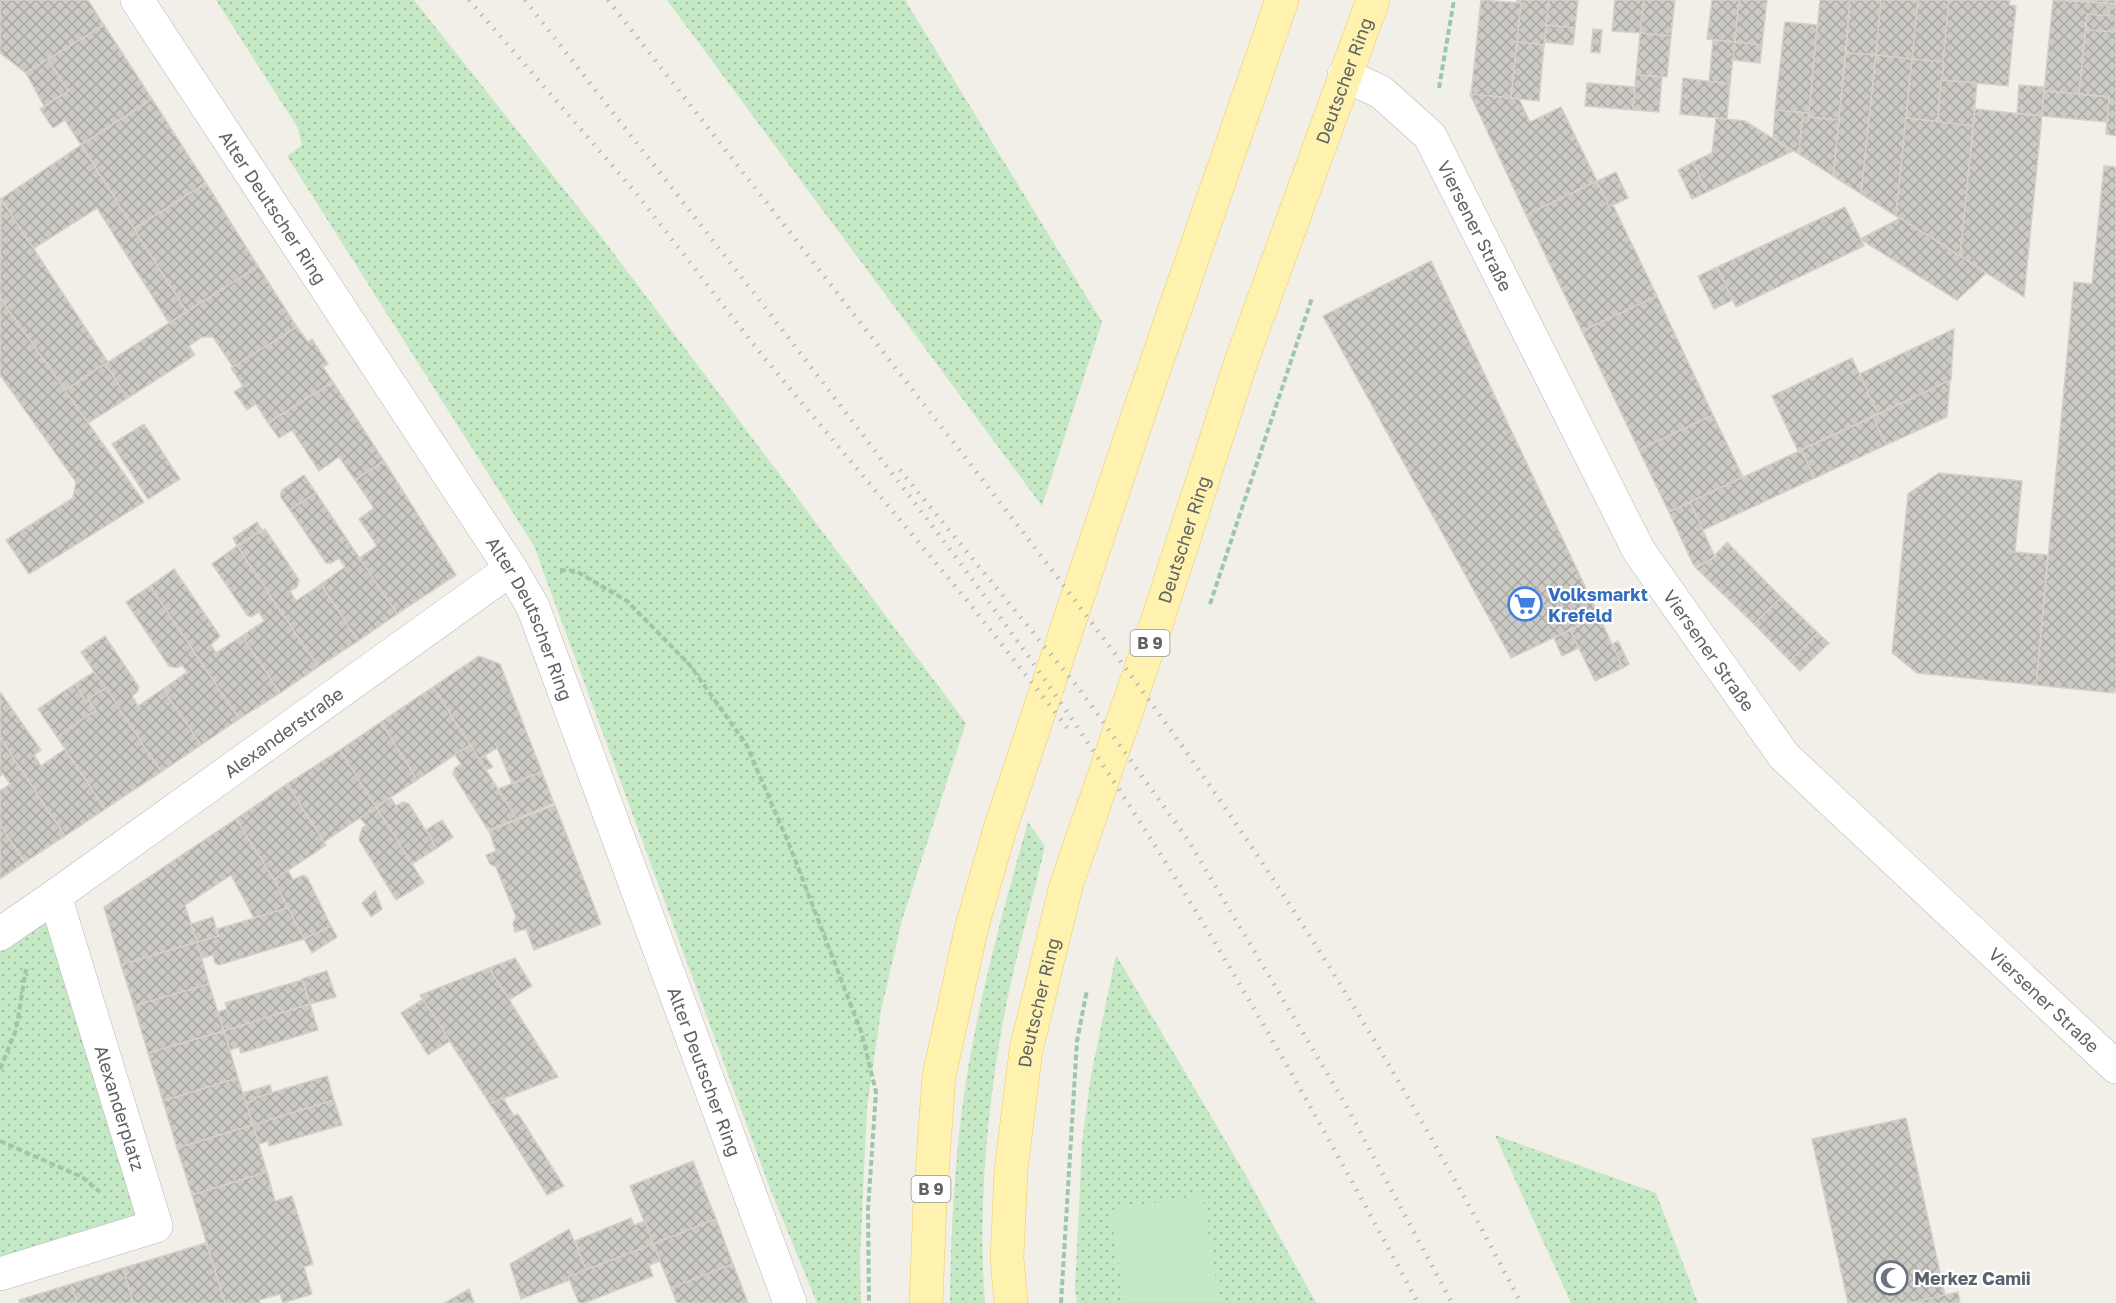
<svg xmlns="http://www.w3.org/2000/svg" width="2116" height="1303" font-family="'Golos Text',sans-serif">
  <defs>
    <pattern id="green-dots" width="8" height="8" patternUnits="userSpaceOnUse" patternTransform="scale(1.5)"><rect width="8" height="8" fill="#c5e8c5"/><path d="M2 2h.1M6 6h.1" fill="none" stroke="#a3c0a4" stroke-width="1.8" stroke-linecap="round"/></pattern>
    <pattern id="building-cross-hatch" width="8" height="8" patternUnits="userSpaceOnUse" patternTransform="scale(1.5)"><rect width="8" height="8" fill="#cccac5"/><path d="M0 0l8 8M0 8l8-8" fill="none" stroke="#a9a8a4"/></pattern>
  </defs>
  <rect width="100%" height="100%" fill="#f1efe8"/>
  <!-- green -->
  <g fill="url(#green-dots)">
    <path d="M216,0H414L597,231L966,723L902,920L881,1011L867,1107L860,1259L861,1303H817L771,1191L534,546L287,156L302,145L298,128Z"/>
    <path d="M667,0H905L1102,322L1042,506Z"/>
    <path d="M1028,822L1045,846C1035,891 1021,937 1011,982C989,1082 977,1202 985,1303H950C951,1211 957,1116 976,1026C990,957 1009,890 1028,822Z"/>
    <path d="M52,905L150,1224L0,1269V941Z"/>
    <path d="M1116,955L1245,1174L1316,1303H1077L1075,1289L1082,1143L1091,1075Z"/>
    <path d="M1495,1135L1656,1193L1698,1303H1571Z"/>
  </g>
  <!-- pitch -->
  <path fill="#c5e8c5" d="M1202,1195L1220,1303H1125L1110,1210Z"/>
  <!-- building -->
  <g fill="url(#building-cross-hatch)" stroke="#d6d1c6" stroke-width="1.5">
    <path d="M0,0H88L104,25L26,73L0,53Z"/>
    <path d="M1481,0L1521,3L1511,98L1471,95Z"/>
    <path d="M1517,0H1549L1544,45L1517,42L1521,3H1517Z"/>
    <path d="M1549,0H1578L1575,28L1546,25Z"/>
    <path d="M1615,0H1644L1640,33L1612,31Z"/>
    <path d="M1644,0H1675L1671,36L1640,33Z"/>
    <path d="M1712,0H1739L1735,42L1707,39Z"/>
    <path d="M1739,0H1767L1762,45L1735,42Z"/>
    <path d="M1820,0H1850L1839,120L1808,117Z"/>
    <path d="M1850,0H1881L1876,55L1846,53Z"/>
    <path d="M1881,0H1918L1912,59L1876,55Z"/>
    <path d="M1918,0H1949L1944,62L1912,59Z"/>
    <path d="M1949,0H2010L2009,5L2016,6L2008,86L1941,80Z"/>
    <path d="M2053,0L2104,3L2110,10L2109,16L2087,14L2079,94L2044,91Z"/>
    <path d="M2068,0H2115V4Z"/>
    <path d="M2104,3L2116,4L2115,32L2086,30L2087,14L2109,16L2110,10Z"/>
    <path d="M1785,22L1817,25L1809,113L1775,110Z"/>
    <path d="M2116,24V136L2106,134L2109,97L2079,94L2086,30L2115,32Z"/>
    <path d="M104,25L152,99L81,145L65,120L53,128L40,109L68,91L48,59Z"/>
    <path d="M1546,25L1575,28L1573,45L1545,42Z"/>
    <path d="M1593,29L1602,30L1600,53L1591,52Z"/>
    <path d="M1640,33L1671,36L1667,77L1636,75Z"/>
    <path d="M1713,40L1735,42L1730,84L1709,82Z"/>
    <path d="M1517,42L1544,45L1539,101L1511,98Z"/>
    <path d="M1735,42L1762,45L1760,63L1733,60Z"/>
    <path d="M1846,53L1876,55L1861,194L1833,176Z"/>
    <path d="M1876,55L1912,59L1896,216L1861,194Z"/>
    <path d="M48,59L68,91L44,106L26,73Z"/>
    <path d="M1912,59L1944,62L1937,121L1906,118Z"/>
    <path d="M1636,75L1662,77L1659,112L1633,110Z"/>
    <path d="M1683,78L1730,84L1727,119L1680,114Z"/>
    <path d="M1941,80L1977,83L1973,126L1938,122Z"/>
    <path d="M1587,83L1635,87L1633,110L1585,106Z"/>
    <path d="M2019,85L2044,87L2042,116L2017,113Z"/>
    <path d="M2044,91L2109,97L2107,122L2042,116Z"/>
    <path d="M1470,94L1519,99L1530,122L1561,107L1597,181L1526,215Z"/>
    <path d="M152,99L206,183L134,229L81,145Z"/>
    <path d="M1975,109L2042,116L2024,297L1960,256Z"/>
    <path d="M1775,110L1803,113L1799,154L1773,138Z"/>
    <path d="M1803,113H1809L1808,117L1839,120L1833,176L1799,154Z"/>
    <path d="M1716,118L1745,121L1793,151L1707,192L1693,162L1712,153Z"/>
    <path d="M1906,118L1973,126L1960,256L1896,216Z"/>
    <path d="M81,145L187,312L169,323L97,208L33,249L1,199Z"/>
    <path d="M1693,162L1707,192L1692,199L1678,170Z"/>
    <path d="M2104,166L2116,167V691L2114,693L2036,685L2074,282L2092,284Z"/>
    <path d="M1616,172L1628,198L1609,207L1597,181Z"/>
    <path d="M1597,181L1609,207L1613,205L1657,296L1582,331L1526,215Z"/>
    <path d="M206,183L258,266L187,312L134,229Z"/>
    <path d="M1,199L108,362L65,390L0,298Z"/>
    <path d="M1845,207L1864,246L1736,307L1717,267Z"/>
    <path d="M1900,218L1960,256L1986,273L1957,300L1860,239Z"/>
    <path d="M1431,261L1599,616L1511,658L1323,316Z"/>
    <path d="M258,266L297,327L233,367L213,337H202L189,346L195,355L128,398L105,364Z"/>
    <path d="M1717,267L1733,300L1714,309L1698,276Z"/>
    <path d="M1657,296L1713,415L1639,450L1582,331Z"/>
    <path d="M0,298L144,502L29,574L6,540L73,498L76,482L0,375Z"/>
    <path d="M297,327L308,342L312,339L328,364L323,367L333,382L268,423L256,404L247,410L234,392L243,386L231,368Z"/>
    <path d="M1954,329L1951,380L1878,414L1859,374Z"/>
    <path d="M1852,358L1878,414L1798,451L1772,396Z"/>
    <path d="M105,364L128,398L88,423L65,390Z"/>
    <path d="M1950,380L1947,417L1886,445L1873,417Z"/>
    <path d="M333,382L384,461L355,480L339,457L319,471L292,430L279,438L268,423Z"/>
    <path d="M1713,415L1743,477L1669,512L1639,450Z"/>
    <path d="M1873,417L1886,445L1815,478L1801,450Z"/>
    <path d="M144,424L180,479L148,499L112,444Z"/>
    <path d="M1801,450L1815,478L1703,530L1690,502Z"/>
    <path d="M384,461L456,575L397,614L359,558L377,546L359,519L374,508L355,480Z"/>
    <path d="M1939,473L2022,481L2015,552L2048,555L2036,685L1917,673L1892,653L1908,494Z"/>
    <path d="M304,475L316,493L290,510L280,496L282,490Z"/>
    <path d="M316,493L397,614L358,641L321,584L345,567L339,558L331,563H326L290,510Z"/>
    <path d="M1690,502L1715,557L1696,568L1693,564L1669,512Z"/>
    <path d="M257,522L262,530L237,546L233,538Z"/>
    <path d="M265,529L299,580L297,587L290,591L296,601L321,584L358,641L318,667L237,546Z"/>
    <path d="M1727,542L1781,597L1754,624L1696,568L1715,557V555Z"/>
    <path d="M237,546L318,667L280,693L242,636L264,621L259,612L251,617L247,615L212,564Z"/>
    <path d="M174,569L220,636L211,645L216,653L242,636L280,693L239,719L150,586Z"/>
    <path d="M150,586L239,719L201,745L163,689L187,672L182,665L177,668L169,666L126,602Z"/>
    <path d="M1781,597L1818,633L1790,661L1754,624Z"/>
    <path d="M1599,616L1623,668L1595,681L1570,630Z"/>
    <path d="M1570,630L1579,648L1562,656L1554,638Z"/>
    <path d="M1818,633L1829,643L1800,671L1790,661Z"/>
    <path d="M105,636L139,687L137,692L132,696L138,706L163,689L201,745L161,772L81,652Z"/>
    <path d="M1618,641L1629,664L1623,668L1612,644Z"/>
    <path d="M479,656L500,664L542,772L512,783L497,748L479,759L433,687Z"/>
    <path d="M94,672L106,688L86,701L75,684Z"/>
    <path d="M75,684L86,701L88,699L96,710L57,737L38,709Z"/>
    <path d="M433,687L470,745L417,780L381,722Z"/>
    <path d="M106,688L161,772L105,809L57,737L96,710L88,699Z"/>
    <path d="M0,692L41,750L34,755L41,766L65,749L105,809L65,836L0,738Z"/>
    <path d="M381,722L417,780L376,807L340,750Z"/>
    <path d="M0,738L65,836L25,862L0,825V791L10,784L3,774L0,776Z"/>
    <path d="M470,745L498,789L517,819L488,830L453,774L455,768L461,764L455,755Z"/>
    <path d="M340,750L376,807L324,842L287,784Z"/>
    <path d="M485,756L493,767L486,770L479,759Z"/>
    <path d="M542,772L554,803L517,819L498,789Z"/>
    <path d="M287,784L326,845L274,880L236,819Z"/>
    <path d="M391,798L396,806L403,802L409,804L437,848L412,864L376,807Z"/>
    <path d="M555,805L601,924L534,950L526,929L515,932L513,923L516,917L496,867L490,864L486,855L496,851L489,831Z"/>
    <path d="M376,807L424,883L396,900L359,840L362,828L366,825L360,818Z"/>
    <path d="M236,819L274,880L288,908L254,918L231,875L185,905L197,942L121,965L104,907Z"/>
    <path d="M442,820L453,837L437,848L426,830Z"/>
    <path d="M0,825L25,862L0,879Z"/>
    <path d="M288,870L293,880L303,875L307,877L331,926L304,939L274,880Z"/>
    <path d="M375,891L382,909L371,917L362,903Z"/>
    <path d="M288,908L304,939L219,965L215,963L213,955L202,958L197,942L218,936L217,929Z"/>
    <path d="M213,917L218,936L197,942L191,924Z"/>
    <path d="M331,926L337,937L312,953L304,939Z"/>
    <path d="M197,942L209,984L134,1006L121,965Z"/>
    <path d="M515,958L532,986L509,1000L489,968Z"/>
    <path d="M489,968L558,1077L490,1104L420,995Z"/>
    <path d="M327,971L336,997L310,1004L302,979Z"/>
    <path d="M302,980L310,1004L224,1031L218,1012L227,1009L225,1003Z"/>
    <path d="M209,984L224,1031L148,1053L134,1006Z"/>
    <path d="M423,999L450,1041L428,1055L401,1013Z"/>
    <path d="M310,1004L318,1030L241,1053L239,1047L230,1050L224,1031Z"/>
    <path d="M224,1031L238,1078L163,1101L148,1053Z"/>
    <path d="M327,1076L334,1100L253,1125L246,1103L255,1100L254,1098Z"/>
    <path d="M238,1078L253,1125L177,1148L163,1101Z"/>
    <path d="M270,1085L272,1093L254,1098L255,1100L246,1103L243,1093Z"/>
    <path d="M503,1098L514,1116L518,1114L564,1186L547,1195L490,1104Z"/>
    <path d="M334,1100L342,1125L269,1146L268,1141L259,1144L253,1125Z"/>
    <path d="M1906,1118L1945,1295L1911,1303H1848L1812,1139Z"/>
    <path d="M253,1125L267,1172L192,1195L177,1148Z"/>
    <path d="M693,1161L716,1219L653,1244L630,1186Z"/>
    <path d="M267,1172L275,1201L292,1196L313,1264L304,1267L312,1294L283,1303L280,1294L259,1300L260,1303H225L192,1195Z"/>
    <path d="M631,1218L634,1225L645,1221L653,1244L586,1270L575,1241Z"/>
    <path d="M716,1219L733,1264L671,1288L653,1244Z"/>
    <path d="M569,1229L586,1270L568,1277L570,1280L521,1299L510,1264Z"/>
    <path d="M206,1243L225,1303H133L123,1268Z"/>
    <path d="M653,1244L660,1261L649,1265L653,1276L584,1303H579L568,1277Z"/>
    <path d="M733,1264L748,1303H677L671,1288Z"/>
    <path d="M123,1268L133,1303H77L71,1284Z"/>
    <path d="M71,1284L77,1303H20L19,1300Z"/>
    <path d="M469,1289L474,1303H445Z"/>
    <path d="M1958,1292L1960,1303H1911L1945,1295Z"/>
  </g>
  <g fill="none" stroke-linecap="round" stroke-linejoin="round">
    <defs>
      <g id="minor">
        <path id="s1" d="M137,0L511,569L533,607L790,1303"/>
        <path id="s2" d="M1344,75L1381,92L1430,136L1639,551L1784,756L2116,1067"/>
        <path id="s3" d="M0,934L55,896L511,569"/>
        <path d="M0,1274L156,1226L55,896"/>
      </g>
      <g id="major">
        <path d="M926,1303L930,1201L939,1076L972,926L1000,829L1141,407L1282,0"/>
        <path id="s4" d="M1011,1303L1007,1258L1011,1170L1026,1050L1066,886L1153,634L1241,362L1373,0"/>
      </g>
    </defs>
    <!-- minor casing -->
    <use href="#minor" stroke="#b5b8bc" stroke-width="34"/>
    <!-- major casing -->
    <use href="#major" stroke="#f2c960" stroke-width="34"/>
    <!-- path -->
    <g stroke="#9cc7a9" stroke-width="4" stroke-dasharray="6 3" stroke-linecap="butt">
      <path d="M1439,88L1454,0"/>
      <path d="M560,570L576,571L627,601L689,664L746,744L789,844L862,1034L876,1092L868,1209L869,1303"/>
      <path d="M1210,604L1312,298"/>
      <path d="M0,1069L16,1030L26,969"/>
      <path d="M0,1141L82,1177L100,1192"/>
      <path d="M1061,1303L1077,1041L1087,990"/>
    </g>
    <!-- minor -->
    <use href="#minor" stroke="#fff" stroke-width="33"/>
    <!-- major -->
    <use href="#major" stroke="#fff2af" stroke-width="33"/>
    <!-- rail -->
    <g stroke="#b6b7b8" stroke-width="4.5" stroke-dasharray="1.5 8" stroke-linecap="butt">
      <path d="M469,0L636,193L761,354L966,599L1069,730"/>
      <path d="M525,0C644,153 764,304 881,459C944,541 1006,623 1065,709C1195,898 1309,1100 1418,1303"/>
      <path d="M608,0C720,143 832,286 943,429C1041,555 1140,683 1230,815C1337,971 1433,1135 1521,1303"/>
      <path d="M900,470L1080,690L1188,840L1343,1100L1452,1303"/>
    </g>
  </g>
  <!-- icons -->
  <defs>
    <symbol id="supermarket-ring" viewBox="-11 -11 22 22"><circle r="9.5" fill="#fff" stroke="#3f7fe0" stroke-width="1.5"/><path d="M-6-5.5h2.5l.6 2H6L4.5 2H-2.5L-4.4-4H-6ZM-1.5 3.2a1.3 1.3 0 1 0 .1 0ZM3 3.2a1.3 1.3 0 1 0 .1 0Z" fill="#3f7fe0"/></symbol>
    <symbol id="mosque-ring" viewBox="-11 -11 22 22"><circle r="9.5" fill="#fff" stroke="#6b7280" stroke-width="1.5"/><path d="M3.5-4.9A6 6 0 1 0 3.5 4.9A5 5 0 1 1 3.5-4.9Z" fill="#6b7280"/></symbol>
  </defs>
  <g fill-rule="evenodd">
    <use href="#supermarket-ring" x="1506" y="585" width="38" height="38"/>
    <use href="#mosque-ring" x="1872" y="1259" width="38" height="38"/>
  </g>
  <g text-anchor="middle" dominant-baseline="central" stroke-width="4.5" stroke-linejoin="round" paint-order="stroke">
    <!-- shield labels -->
    <g fill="#fff" stroke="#8f9295" stroke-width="1.5">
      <rect x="1130.5" y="630" width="39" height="26" rx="4.5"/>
      <rect x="911.5" y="1176" width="39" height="26" rx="4.5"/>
    </g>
    <g font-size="16" font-weight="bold" fill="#5f6368">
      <text x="1150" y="643">B 9</text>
      <text x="931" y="1189">B 9</text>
    </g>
    <!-- street labels -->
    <g font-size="18" fill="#5f6368" stroke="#fff">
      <text stroke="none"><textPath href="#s4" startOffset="1275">Deutscher Ring</textPath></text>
      <text stroke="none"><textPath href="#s1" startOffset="248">Alter Deutscher Ring</textPath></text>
      <text stroke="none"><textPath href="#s2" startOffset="207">Viersener Straße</textPath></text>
      <text stroke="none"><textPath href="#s4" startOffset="789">Deutscher Ring</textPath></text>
      <text stroke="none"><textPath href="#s1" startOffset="734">Alter Deutscher Ring</textPath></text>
      <text stroke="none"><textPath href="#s2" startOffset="693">Viersener Straße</textPath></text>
      <text stroke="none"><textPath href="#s3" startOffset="348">Alexanderstraße</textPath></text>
      <text stroke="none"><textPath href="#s2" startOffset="1179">Viersener Straße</textPath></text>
      <text stroke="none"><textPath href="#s4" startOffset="303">Deutscher Ring</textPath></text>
      <text stroke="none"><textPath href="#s1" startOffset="1220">Alter Deutscher Ring</textPath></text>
      <text transform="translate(120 1108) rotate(73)">Alexanderplatz</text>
    </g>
    <!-- shop labels -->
    <g font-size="18" font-weight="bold" fill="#366cbe" stroke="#fff" text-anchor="start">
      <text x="1548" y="594">Volksmarkt<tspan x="1548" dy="21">Krefeld</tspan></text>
    </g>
    <!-- worship labels -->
    <g font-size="18" font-weight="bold" fill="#5b616d" stroke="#fff" text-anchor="start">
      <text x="1914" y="1278">Merkez Camii</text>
    </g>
  </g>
</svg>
